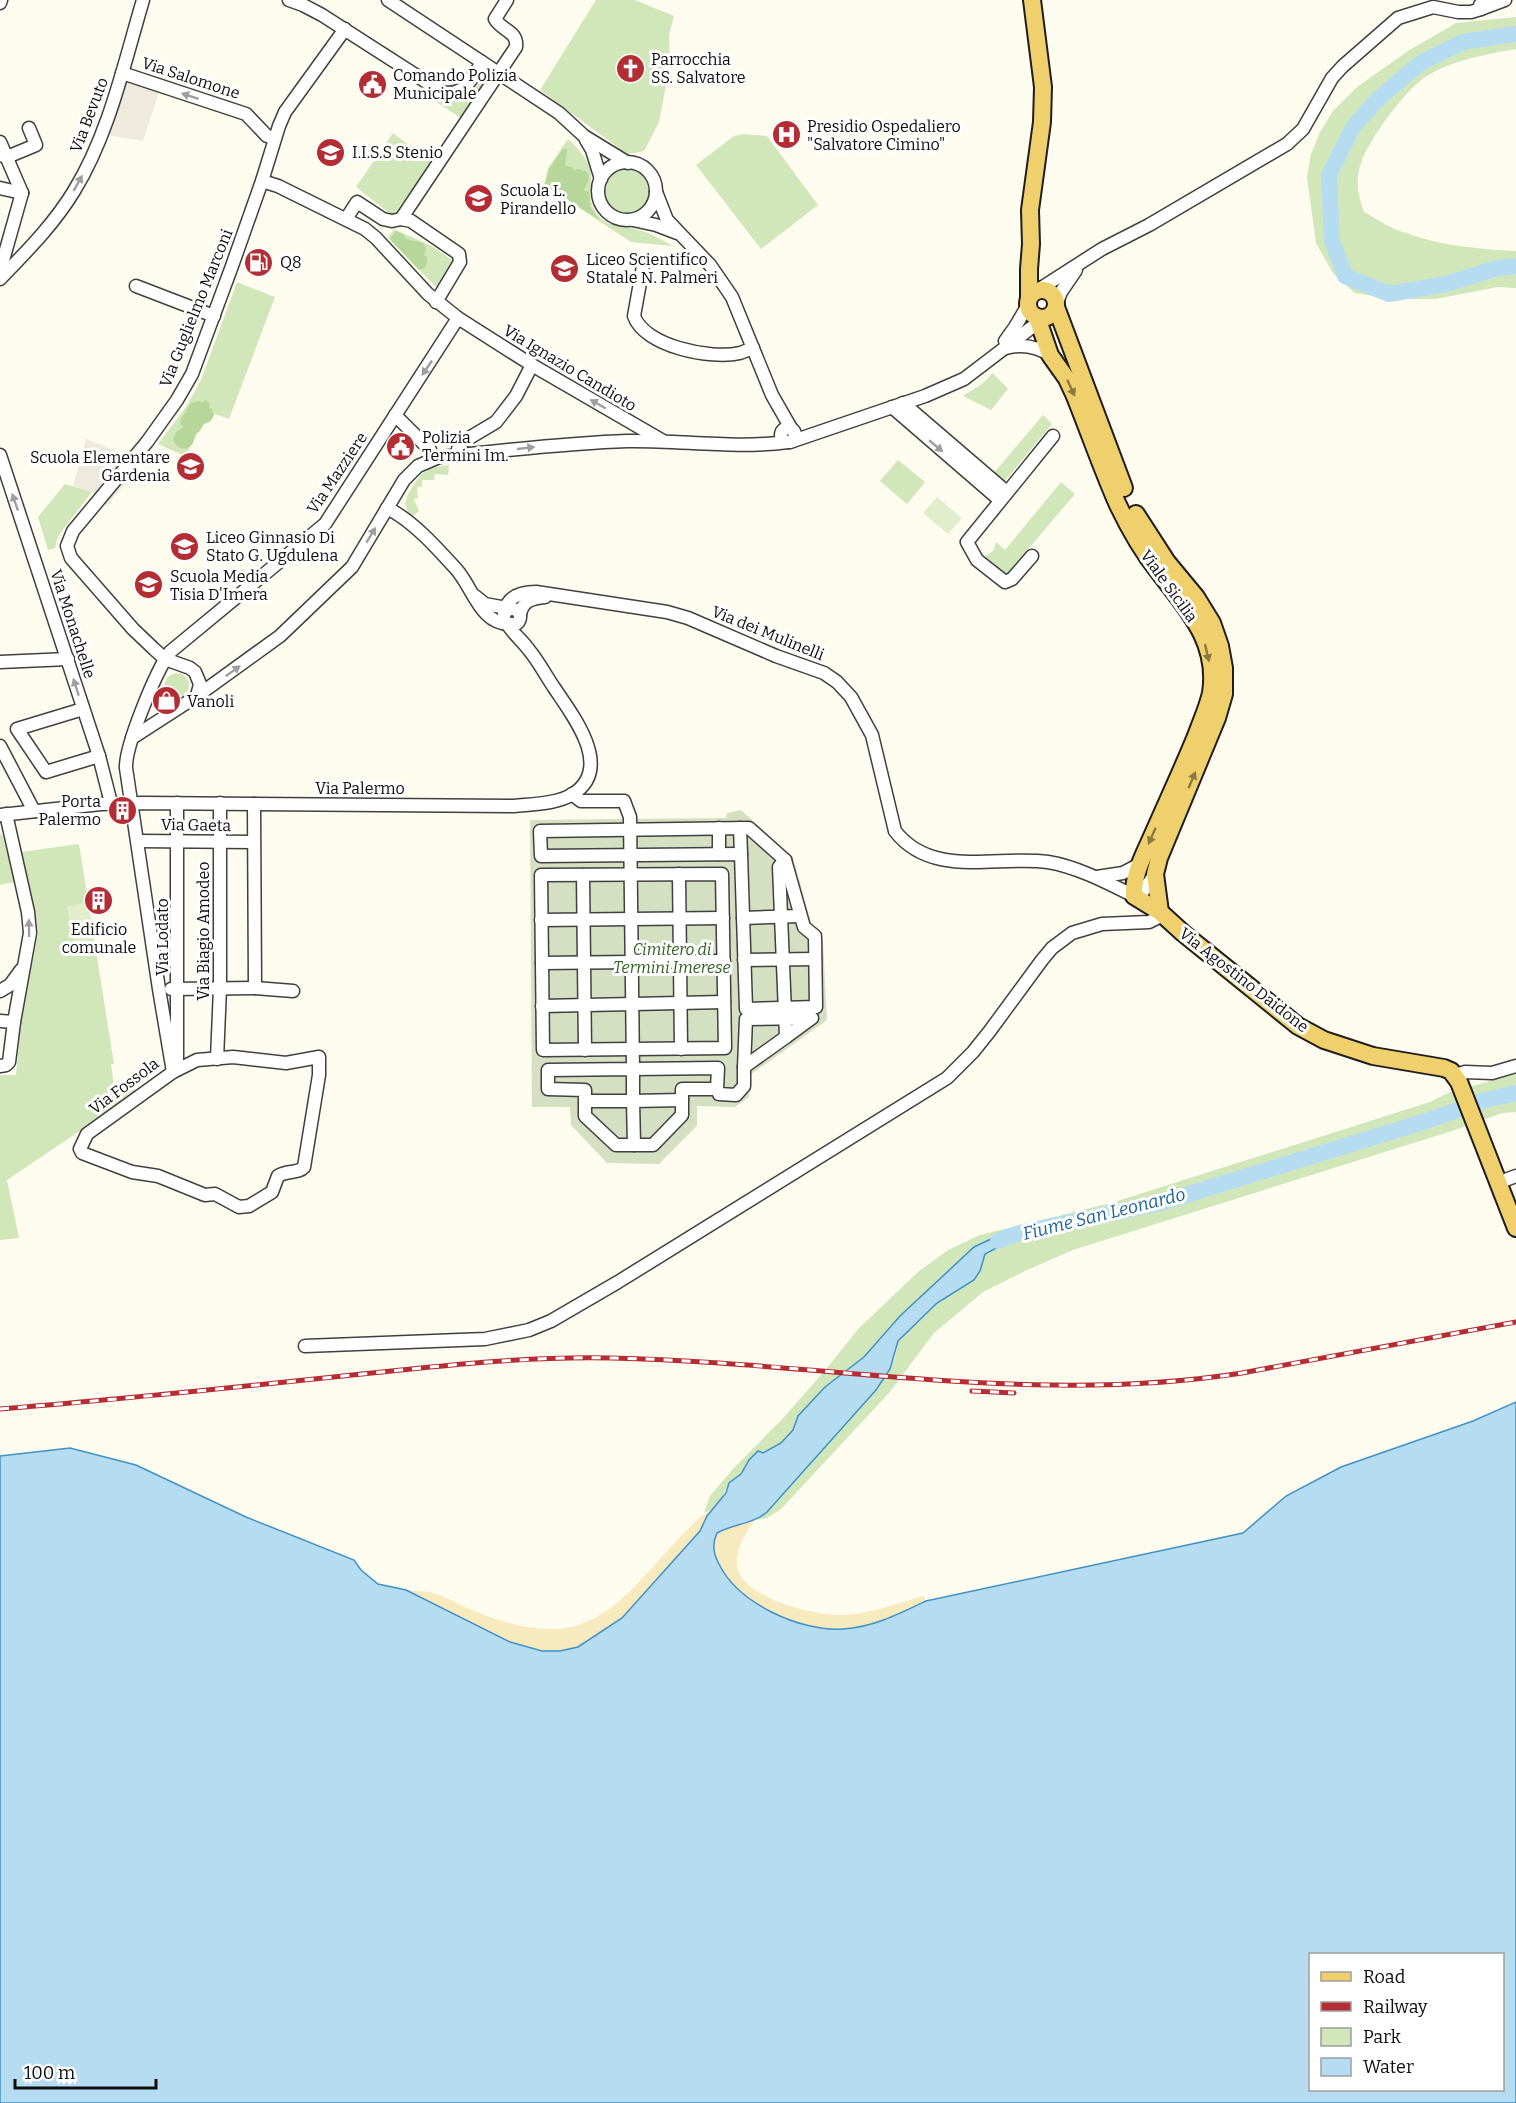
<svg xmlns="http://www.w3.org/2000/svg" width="1516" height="2103" font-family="Bitter,serif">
  <rect width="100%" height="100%" fill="#fefbef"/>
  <!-- green -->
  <g fill="#d1e7ba">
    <path d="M596,0H635L674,16L669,35L670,64L659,122L644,151L628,154L624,152L540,90Z"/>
    <path d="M1516,17V49C1484,55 1451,60 1424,78C1403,93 1369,139 1361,163C1355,180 1358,197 1364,212C1377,219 1391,229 1406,233C1442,246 1478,249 1516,251V288L1498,287L1435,299H1395L1355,293L1333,273L1316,243L1307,177L1311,154L1320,132L1333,111L1357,87L1408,51L1456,23Z"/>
    <path d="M483,79L486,81L461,118L421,92L423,88C451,106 462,105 483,79Z"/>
    <path d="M393,133L431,162L393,216L356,187Z"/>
    <path d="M744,134L767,136L818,205L761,249L696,165L734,136Z"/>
    <path d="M568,139C579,149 588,159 591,173C593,188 587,201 597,214C608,228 624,225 639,230C651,233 662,240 673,246L631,242L544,185L548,168Z"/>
    <circle cx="626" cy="191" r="23"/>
    <path d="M394,229L432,246L453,261L455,263L438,289L388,238Z"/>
    <path d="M237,282L275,297L229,419L209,412L185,456L158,444L186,407L201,380Z"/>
    <path d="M993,373L1008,389L991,410L963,396L982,384Z"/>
    <path d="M1043,415L1052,424L1003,483L993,474Z"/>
    <path d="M898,460L925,482L907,504L880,481Z"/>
    <path d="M449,465L448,475L435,474L434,480H422V487H417L418,498L414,499L419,511L412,517C400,505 407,495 415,483C418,478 421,474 425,472C432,467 441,466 449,465Z"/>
    <path d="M1061,482L1075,494L1006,575L984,557L993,551L996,542L1005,550Z"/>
    <path d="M65,484L92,492L58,536L55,548L48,550L38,517Z"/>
    <circle cx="177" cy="685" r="12"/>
    <path d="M0,834H2L15,882L0,885Z"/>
    <path d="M79,844L114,1064H111L114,1087L134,1084L136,1093L7,1180L19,1238L0,1240V1075H16L21,1020L38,934L35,909L21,852Z"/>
    <path d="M1516,1074V1112L1502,1113L1455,1130L1073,1250L1025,1271L983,1292L934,1333L889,1393L781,1509L767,1518L755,1520L767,1512L876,1390L895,1358L898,1341L937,1303L974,1280L980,1271L985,1254L1012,1240L1008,1231L900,1316L864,1357L825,1387L798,1416L793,1430L781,1443L763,1453L758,1451C750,1459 747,1468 740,1475C737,1478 731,1480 729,1484C720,1498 721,1507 704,1513L710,1496L732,1470L785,1416L827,1368L859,1328L918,1272L948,1250L980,1235L1111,1203L1430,1102L1450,1092Z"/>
  </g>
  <!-- forest -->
  <g fill="#b6d69a">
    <path d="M563,149H567L565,166L572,167L574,170L580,169L583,171L585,170C592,177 588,182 584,190L589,192L590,207L600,220L545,185L549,169Z"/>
    <path d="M396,231L404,235L406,239L423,243L426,248L424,255L427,257V262L425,268L419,270L390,239Z"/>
    <path d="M205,400L210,403L209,408L212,409L214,415L211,421L204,424L199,432L196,433C194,436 195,440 193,443C187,453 176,448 173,440L176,432L184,427L180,424L181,419L191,403L199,401L202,403Z"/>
  </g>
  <!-- sand -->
  <g fill="#f7eabe">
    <path d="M715,1509L707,1516L700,1531L622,1618L578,1647L560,1651H542L510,1642L406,1590C415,1591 425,1591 433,1593C445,1596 456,1603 467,1608C493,1619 521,1629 550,1629C609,1631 646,1571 683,1534C693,1524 701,1514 715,1509Z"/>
    <path d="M755,1520C746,1532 735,1549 737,1566C742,1599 816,1616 843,1615C870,1614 898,1603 924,1596L926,1601C899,1614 873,1627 843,1629C800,1632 738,1603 719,1564C713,1553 712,1544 717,1533L726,1528Z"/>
  </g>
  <!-- cemetery -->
  <path fill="#d5dfc1" d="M741,810L793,857L812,926L823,942L827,1020L750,1075L749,1097L735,1107L697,1106V1126L659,1164L607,1163L571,1125L570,1107H532L530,820L726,818L727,813Z"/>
  <!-- pitch -->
  <g fill="#e2eecb">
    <path d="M937,497L962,518L948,534L923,513Z"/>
    <path d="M88,903L94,939L74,943L67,906Z"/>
  </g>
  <!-- plaza -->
  <g fill="#eeeade">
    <path d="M122,73L161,86L143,141L101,134Z"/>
    <path d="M86,439L124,454L140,465L107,506L92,492L73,486Z"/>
  </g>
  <!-- water -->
  <path fill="#b6dcf2" stroke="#4191c5" stroke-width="1.5" fill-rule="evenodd" d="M1008,1231L1019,1233L1012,1240L985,1254L980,1271L974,1280L937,1303L898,1341L890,1369L876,1390L767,1512C753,1524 733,1524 717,1533C712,1544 713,1553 719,1564C738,1603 800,1632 843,1629C873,1627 899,1614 926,1601L1243,1533L1286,1496L1341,1467L1473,1421L1516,1402V2103H0V1456L70,1448L136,1465L246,1517L354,1560L361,1570L378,1584L406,1590L510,1642L542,1651H560L578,1647L622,1618L700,1531L707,1516L726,1493L729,1483L741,1474L749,1460L758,1451L763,1453L781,1443L793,1430L798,1416L825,1387L864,1357L900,1316L974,1247ZM1310,1954H1502V2090H1310Z"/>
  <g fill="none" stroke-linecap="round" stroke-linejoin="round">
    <!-- river -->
    <g stroke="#b6dcf2" stroke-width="16">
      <path d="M1516,34L1463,42L1419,64L1379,98L1353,127L1329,175L1332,241L1345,276L1389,294L1446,284L1494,269L1516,266"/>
      <path d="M998,1241L1019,1233L1160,1203L1426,1121L1486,1100L1516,1093"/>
    </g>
    <defs>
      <g id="minor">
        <path d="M289,0L303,5L322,15L442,92C465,97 472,78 482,62"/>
        <path d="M388,0L559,113L584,136L628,163"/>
        <path d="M0,3L1,0"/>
        <path d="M1481,9L1505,0"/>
        <path d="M122,73L246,114L267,136L275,138"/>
        <path d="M586,140L592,150L601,179"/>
        <path d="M0,142L22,193"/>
        <path d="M0,155L7,157L36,145L29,128"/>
        <circle cx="627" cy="191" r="29"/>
        <path d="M262,181L278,186L365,229L376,238L428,294L458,318L532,365L663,441"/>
        <path d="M0,188L22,193"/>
        <path d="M656,192L667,220L710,265L732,297L772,395L792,430"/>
        <path d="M346,219L357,202L383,219L392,221L401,219L411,221L459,254L460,262L436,302"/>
        <path d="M401,219L516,47C518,31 502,31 495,19L507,0"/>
        <path d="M633,220L656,225L677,233"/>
        <path d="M643,266L634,316C644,346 711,360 740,353C744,352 749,349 753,348"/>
        <path d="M0,271L22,193"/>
        <path d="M0,279C27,251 54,224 74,191C109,134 124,64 143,0"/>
        <path d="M136,286L214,316"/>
        <path d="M1038,290L1102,249L1149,225L1287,144L1303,129L1332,78L1343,66L1398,18L1433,7L1458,12H1471L1481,9L1480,5L1484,0"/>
        <path d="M1056,305L1061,292L1076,270"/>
        <path d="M1005,341L1015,327L1028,305"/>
        <path d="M1006,348C1021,344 1036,346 1050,355"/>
        <path d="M892,407L995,496L999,498L1002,496L1004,491L1002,488L903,403"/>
        <path d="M395,415L430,450L433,459"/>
        <circle cx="788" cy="435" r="7"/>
        <path d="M790,442L925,396L964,379L1044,318"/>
        <path d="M0,455L99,756L111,803"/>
        <path d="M457,455L459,444L496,422L516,396L532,365"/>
        <path d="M387,508C412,520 437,548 456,569C473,587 480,626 512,624"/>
        <path d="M1032,556L1012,579L1005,582L977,560L967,542L1053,436"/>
        <path d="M475,596L485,604L512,609"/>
        <circle cx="512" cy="617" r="8"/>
        <path d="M504,614C507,596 520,592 536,592L667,612L688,618L776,656L824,673L837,682L851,697L872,735L895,831C932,879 997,855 1048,862C1078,867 1108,883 1134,896L1144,890L1155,874"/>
        <path d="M520,615C522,601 532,598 545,597"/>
        <path d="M0,662L68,659"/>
        <path d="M197,696L200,684L195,672L190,668L165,659L154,649L133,629L71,558L67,546L73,531L147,442L177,400L192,374L232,266L262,181L279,126L285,112L345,29"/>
        <path d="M83,709L17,729L46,772L99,756"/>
        <path d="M132,738L197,696L280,636L352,567L404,480L418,466L439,457C502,451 564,443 627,441C681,440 734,449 788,442"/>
        <path d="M0,746L34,811"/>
        <path d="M572,794L581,801H624L630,817L633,1069L548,1070V1089L585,1090V1116L616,1145H653L682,1115V1089H717L718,1068L633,1069V1101H585"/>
        <path d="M254,804L255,988"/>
        <path d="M0,815L101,804L143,803L514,806C532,804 557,804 573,794C614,768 573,716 555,689C546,676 539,662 529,650C522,640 512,633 506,622"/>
        <path d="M719,828V854"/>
        <path d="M740,828L741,854"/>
        <path d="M749,828L785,860L804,927L815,936L816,1007L746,1009L741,854L541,856L540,831Z"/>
        <path d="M138,841L253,842"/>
        <path d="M679,874L681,1049"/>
        <path d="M722,874L725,1048L543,1050L541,875Z"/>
        <path d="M583,875L585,1050"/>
        <path d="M1097,877L1123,873L1140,864"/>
        <path d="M743,918L800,916"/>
        <path d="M541,920L723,918"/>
        <path d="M744,960L815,959"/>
        <path d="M542,963L724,961"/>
        <path d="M171,989L255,988L293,991"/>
        <path d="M0,991L10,985L21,970"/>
        <path d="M542,1006L724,1002"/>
        <path d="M0,1021L14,1022"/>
        <path d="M233,1057L286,1063L319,1057V1075L304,1167C298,1174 287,1170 278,1176L272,1192L249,1206L239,1207L215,1194L205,1195L158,1176L132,1172L82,1153L80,1149L87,1134L173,1072L197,1060Z"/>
        <path d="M217,1059L220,988V803"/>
        <path d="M177,1063V803"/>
        <path d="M0,1066L6,1065L9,1062L14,1022L30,933L28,912L6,814"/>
        <path d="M744,1067L746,1019L812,1018L786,1037"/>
        <path d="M173,1072L159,989L126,768C125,746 156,671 170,652L325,524L458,318"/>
        <path d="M1455,1075L1465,1072L1492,1073L1516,1066"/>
        <path d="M717,1089L719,1094L736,1095L744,1086V1067L786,1037L779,867L785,860"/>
        <path d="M634,1145L633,1101L682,1100"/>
        <path d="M1497,1183L1516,1176"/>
        <path d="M305,1346L485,1339L529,1330L551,1321L618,1282L947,1078L973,1052L989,1032L1042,960L1052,948L1072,933L1102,924L1149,922L1157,918L1160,912"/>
      </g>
      <g id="major">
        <circle cx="1042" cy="304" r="14"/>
        <path d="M1029,297V269L1031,244L1030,210L1042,122L1043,87L1032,0"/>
        <path d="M1056,307L1124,488"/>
        <path d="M1037,317L1050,355L1067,379L1074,394C1089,431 1102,469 1118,505C1129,528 1142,551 1158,571C1186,608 1219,641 1211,693C1208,707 1201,722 1196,736C1183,768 1168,800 1154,832C1145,853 1133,873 1134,896L1160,912L1183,933L1298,1026L1324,1040L1373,1056L1444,1068L1451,1071L1459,1082L1516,1228"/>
        <path d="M1136,514L1167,562L1196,597L1212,623L1220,646L1224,668V694L1217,718L1159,858L1155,874L1160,912"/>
      </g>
    </defs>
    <!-- minor casing -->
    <use href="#minor" stroke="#404040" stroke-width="15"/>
    <!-- major casing -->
    <use href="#major" stroke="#1e1e1e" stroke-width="20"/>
    <!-- minor -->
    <use href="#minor" stroke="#fff" stroke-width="12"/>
    <!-- major -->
    <use href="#major" stroke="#f0d06c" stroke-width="16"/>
    <defs>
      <g id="rail">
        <path d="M972,1391L1014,1393"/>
        <path d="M0,1409C114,1400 229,1388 343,1376C432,1367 522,1356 611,1358C822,1362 1032,1406 1242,1373L1516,1322"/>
      </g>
    </defs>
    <!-- rail casing -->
    <use href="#rail" stroke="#b52d34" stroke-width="5"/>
    <!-- rail -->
    <use href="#rail" stroke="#fff" stroke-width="3" stroke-dasharray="9" stroke-linecap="butt"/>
  </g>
  <!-- one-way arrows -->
  <defs><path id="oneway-solid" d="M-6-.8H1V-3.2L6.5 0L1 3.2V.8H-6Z" transform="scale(1.5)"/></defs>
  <g fill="#9e9e9e">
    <use href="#oneway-solid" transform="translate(190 96) rotate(-162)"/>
    <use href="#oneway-solid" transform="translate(78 183) rotate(-61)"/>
    <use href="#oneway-solid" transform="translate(427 368) rotate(124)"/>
    <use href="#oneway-solid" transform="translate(598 404) rotate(-150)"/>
    <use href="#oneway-solid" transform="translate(936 446) rotate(40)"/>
    <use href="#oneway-solid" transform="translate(526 448) rotate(-6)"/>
    <use href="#oneway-solid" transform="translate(15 502) rotate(-109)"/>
    <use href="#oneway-solid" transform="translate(371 535) rotate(-59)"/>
    <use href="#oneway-solid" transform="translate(233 671) rotate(-36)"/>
    <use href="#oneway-solid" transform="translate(76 687) rotate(-108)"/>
    <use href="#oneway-solid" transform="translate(29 928) rotate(-91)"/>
  </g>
  <g fill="#8a7841">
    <use href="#oneway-solid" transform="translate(1071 388) rotate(65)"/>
    <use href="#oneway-solid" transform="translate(1207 653) rotate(77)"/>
    <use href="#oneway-solid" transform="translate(1192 780) rotate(-67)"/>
    <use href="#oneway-solid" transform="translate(1152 836) rotate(114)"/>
  </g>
  <!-- icons -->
  <defs>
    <symbol id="church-disc" viewBox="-11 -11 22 22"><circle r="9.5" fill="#b52d34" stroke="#fff"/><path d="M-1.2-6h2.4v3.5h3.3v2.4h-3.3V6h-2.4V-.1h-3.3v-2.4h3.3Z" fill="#fff"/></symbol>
    <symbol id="civic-disc" viewBox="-11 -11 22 22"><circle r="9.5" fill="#b52d34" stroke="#fff"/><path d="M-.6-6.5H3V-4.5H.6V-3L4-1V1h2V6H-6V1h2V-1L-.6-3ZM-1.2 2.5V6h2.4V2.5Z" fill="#fff"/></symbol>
    <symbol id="hospital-disc" viewBox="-11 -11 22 22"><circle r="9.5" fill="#b52d34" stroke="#fff"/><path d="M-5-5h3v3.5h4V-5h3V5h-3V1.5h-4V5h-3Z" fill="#fff"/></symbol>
    <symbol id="university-disc" viewBox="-11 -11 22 22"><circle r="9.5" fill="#b52d34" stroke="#fff"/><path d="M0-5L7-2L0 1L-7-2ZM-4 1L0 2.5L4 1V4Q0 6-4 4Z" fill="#fff"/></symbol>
    <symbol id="school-disc" viewBox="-11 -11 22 22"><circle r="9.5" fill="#b52d34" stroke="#fff"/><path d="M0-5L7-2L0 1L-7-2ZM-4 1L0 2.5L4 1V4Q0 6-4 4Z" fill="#fff"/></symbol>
    <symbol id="fuel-disc" viewBox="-11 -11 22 22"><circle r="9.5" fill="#b52d34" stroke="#fff"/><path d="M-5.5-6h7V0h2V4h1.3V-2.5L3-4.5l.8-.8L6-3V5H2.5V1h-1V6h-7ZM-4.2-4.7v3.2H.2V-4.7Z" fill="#fff"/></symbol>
    <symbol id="shop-disc" viewBox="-11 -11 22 22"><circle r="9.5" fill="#b52d34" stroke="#fff"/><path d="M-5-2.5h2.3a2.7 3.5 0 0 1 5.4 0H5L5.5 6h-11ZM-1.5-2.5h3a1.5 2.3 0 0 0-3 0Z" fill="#fff"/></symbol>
    <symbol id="building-disc" viewBox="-11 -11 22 22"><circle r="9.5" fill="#b52d34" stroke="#fff"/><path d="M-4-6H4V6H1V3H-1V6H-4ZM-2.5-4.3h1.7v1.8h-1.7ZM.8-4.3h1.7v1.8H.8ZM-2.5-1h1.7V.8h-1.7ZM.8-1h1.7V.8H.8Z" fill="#fff"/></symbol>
  </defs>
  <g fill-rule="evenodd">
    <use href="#church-disc" x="614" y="52" width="33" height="33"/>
    <use href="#civic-disc" x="356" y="68" width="33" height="33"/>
    <use href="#hospital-disc" x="770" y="118" width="33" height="33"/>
    <use href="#university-disc" x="314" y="136" width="33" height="33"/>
    <use href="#school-disc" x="462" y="182" width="33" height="33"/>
    <use href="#fuel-disc" x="242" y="246" width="33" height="33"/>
    <use href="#university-disc" x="548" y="252" width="33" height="33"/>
    <use href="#civic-disc" x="384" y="430" width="33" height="33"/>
    <use href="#school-disc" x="174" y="450" width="33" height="33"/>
    <use href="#university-disc" x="168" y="530" width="33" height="33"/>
    <use href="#school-disc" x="132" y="568" width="33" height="33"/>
    <use href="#shop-disc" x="150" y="684" width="33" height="33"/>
    <use href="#building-disc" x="106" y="794" width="33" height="33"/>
    <use href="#building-disc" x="82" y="884" width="33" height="33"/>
  </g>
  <g text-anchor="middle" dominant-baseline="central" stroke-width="6" stroke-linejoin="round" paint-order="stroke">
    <!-- poi labels -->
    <g font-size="16" fill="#0d0d0d" stroke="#fff" text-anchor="start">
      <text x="651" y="59">Parrocchia<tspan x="651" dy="18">SS. Salvatore</tspan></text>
      <text x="393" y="75">Comando Polizia<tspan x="393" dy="18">Municipale</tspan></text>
      <text x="807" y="126">Presidio Ospedaliero<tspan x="807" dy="18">"Salvatore Cimino"</tspan></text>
      <text x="352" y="152">I.I.S.S Stenio</text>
      <text x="500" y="190">Scuola L.<tspan x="500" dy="18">Pirandello</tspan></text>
      <text x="586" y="259">Liceo Scientifico<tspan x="586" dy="18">Statale N. Palmeri</tspan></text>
      <text x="280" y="262">Q8</text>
      <text x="422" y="437">Polizia<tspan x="422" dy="18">Termini Im.</tspan></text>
      <text x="170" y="457" text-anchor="end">Scuola Elementare<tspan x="170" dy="18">Gardenia</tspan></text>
      <text x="206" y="537">Liceo Ginnasio Di<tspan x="206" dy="18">Stato G. Ugdulena</tspan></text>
      <text x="170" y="576">Scuola Media<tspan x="170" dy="18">Tisia D'Imera</tspan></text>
      <text x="187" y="701">Vanoli</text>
      <text x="101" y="801" text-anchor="end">Porta<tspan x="101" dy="18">Palermo</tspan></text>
      <text x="99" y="929" text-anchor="middle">Edificio<tspan x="99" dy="18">comunale</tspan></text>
    </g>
    <!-- street labels -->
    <g font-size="16" fill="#0d0d0d" stroke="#fff">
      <text transform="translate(191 78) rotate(18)">Via Salomone</text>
      <text transform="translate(89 115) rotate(-69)">Via Bevuto</text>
      <text transform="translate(196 308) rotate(-68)">Via Guglielmo Marconi</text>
      <text transform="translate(570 368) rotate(31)">Via Ignazio Candioto</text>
      <text transform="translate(337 473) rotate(-56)">Via Mazziere</text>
      <text transform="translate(1169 586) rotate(54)">Viale Sicilia</text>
      <text transform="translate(73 624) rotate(72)">Via Monachelle</text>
      <text transform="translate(768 633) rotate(22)">Via dei Mulinelli</text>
      <text x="360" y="788">Via Palermo</text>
      <text transform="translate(196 825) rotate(1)">Via Gaeta</text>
      <text transform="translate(203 931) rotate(-90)">Via Biagio Amodeo</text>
      <text transform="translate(162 937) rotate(-90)">Via Lodato</text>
      <text transform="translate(1244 980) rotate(38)">Via Agostino Daidone</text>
      <text transform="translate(124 1086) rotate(-37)">Via Fossola</text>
    </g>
    <!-- park labels -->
    <g font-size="16" font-style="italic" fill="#2f6121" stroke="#fff">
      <text x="672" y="949">Cimitero di<tspan x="672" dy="18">Termini Imerese</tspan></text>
    </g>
    <!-- water labels -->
    <g font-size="18" font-style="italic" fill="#1e6398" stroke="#fff">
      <text transform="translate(1104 1214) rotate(-14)">Fiume San Leonardo</text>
    </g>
  </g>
  <!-- legend -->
  <rect x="1309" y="1953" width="195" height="138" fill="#ffffff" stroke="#9e9e9e" stroke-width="1.5"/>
  <rect x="1321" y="1972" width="30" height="9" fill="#f0d06c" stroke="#9e9e9e" stroke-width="1.5"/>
  <text x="1363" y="1983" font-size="18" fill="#0d0d0d">Road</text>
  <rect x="1321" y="2002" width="30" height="9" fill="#b52d34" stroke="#9e9e9e" stroke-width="1.5"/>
  <text x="1363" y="2013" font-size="18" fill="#0d0d0d">Railway</text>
  <rect x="1321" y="2028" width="30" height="18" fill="#d1e7ba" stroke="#9e9e9e" stroke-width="1.5"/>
  <text x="1363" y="2043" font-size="18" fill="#0d0d0d">Park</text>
  <rect x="1321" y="2058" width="30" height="18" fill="#b6dcf2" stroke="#9e9e9e" stroke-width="1.5"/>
  <text x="1363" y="2073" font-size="18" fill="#0d0d0d">Water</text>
  <!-- scale -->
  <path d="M15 2079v9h141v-9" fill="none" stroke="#0d0d0d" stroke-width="3"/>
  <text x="24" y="2079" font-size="18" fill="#0d0d0d" stroke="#ffffff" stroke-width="4.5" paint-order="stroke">100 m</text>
</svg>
